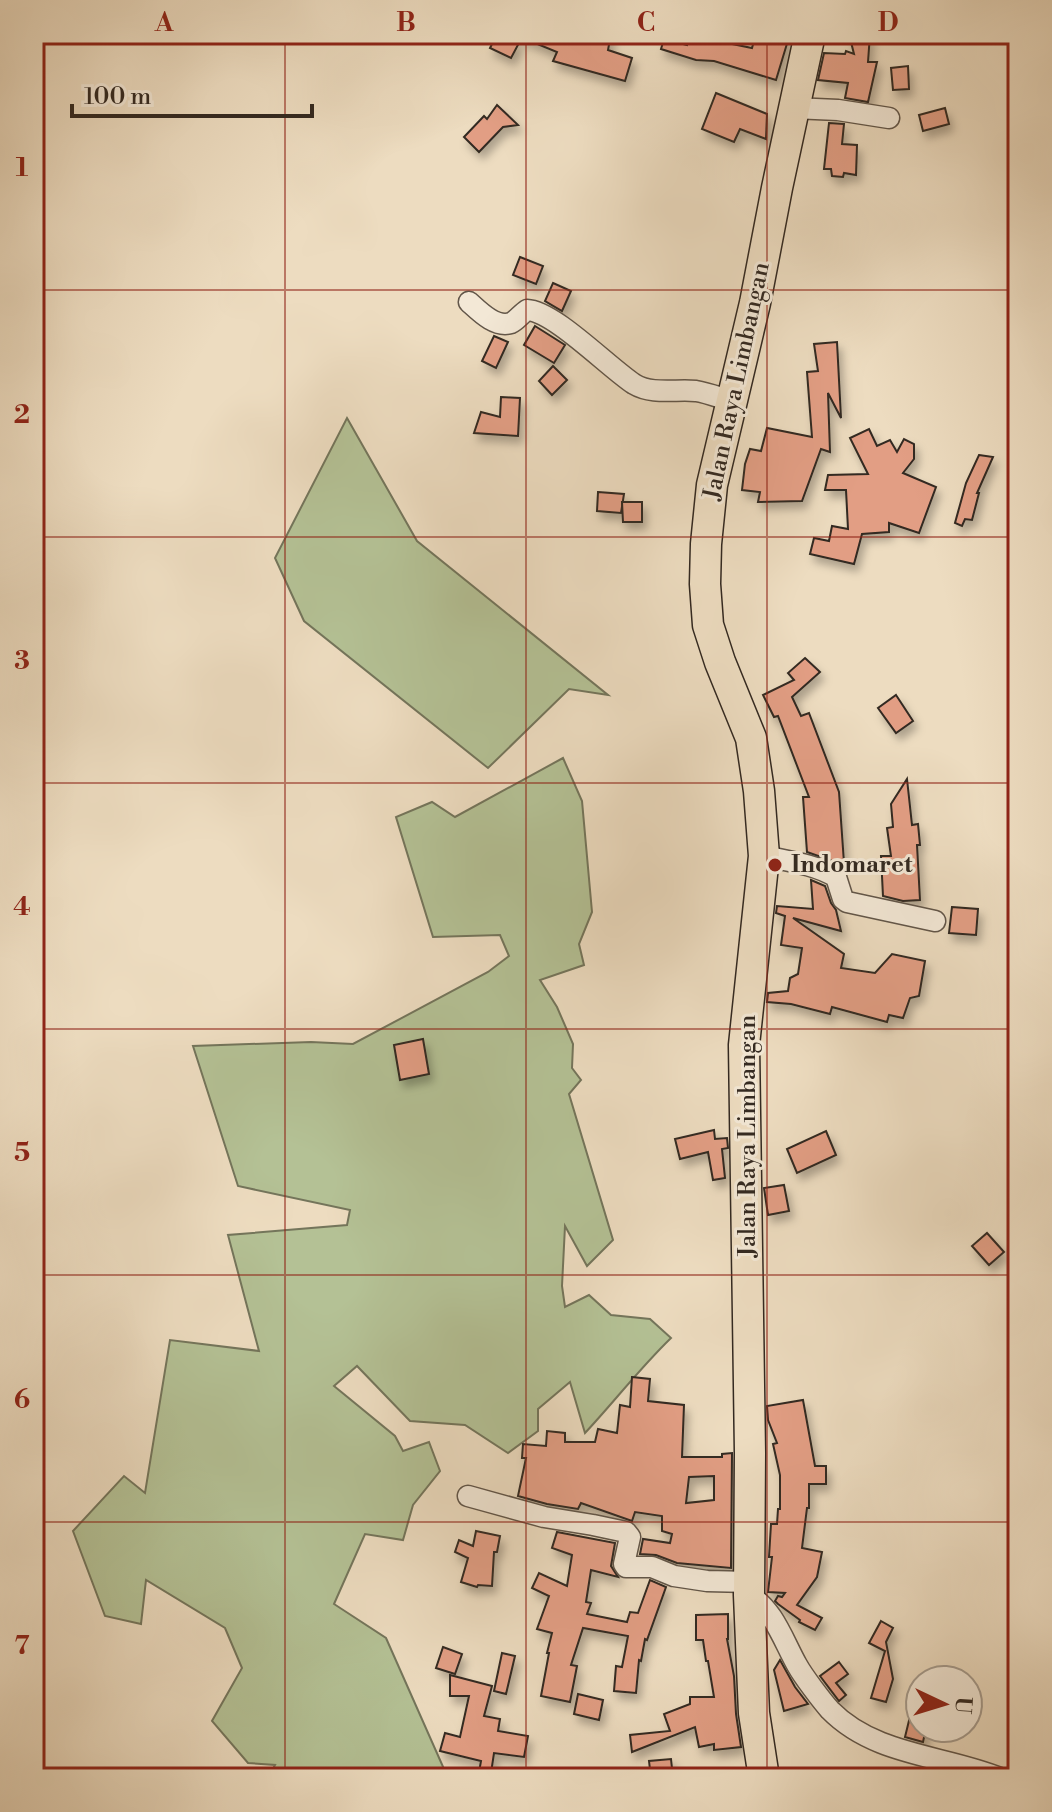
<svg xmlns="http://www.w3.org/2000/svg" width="1052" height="1812" font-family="'Libre Bodoni',serif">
  <defs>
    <filter id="shadow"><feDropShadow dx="4" dy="7" stdDeviation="4" flood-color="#0004"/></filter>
  </defs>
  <rect width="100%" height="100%" fill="#eddcc0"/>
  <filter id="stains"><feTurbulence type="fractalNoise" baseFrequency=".0025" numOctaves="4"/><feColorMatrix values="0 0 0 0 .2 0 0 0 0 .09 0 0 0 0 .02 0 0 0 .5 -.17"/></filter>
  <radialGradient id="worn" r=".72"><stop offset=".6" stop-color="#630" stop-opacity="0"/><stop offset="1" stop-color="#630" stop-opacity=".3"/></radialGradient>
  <!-- green -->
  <g fill="#b4c195" stroke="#74755b" stroke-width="2">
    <path d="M347,418L417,541L608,695L569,689L488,768L304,621L275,558Z"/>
    <path d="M563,758L582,801L592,912L579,944L584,965L540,980L557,1007L573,1044L572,1068L581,1080L569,1094L613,1240L587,1266L565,1226L562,1286L565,1307L589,1295L611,1315L650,1319L671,1338C640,1368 614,1402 585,1433L570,1382L538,1409V1431L508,1453L465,1425L410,1421L357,1366L334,1386L395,1436L403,1451L429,1442L440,1471L413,1505L403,1540L365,1534L334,1604L386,1638L448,1778H268L275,1765L248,1763L212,1721L242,1668L225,1628L146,1580L141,1624L105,1616L73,1531L124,1476L145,1493L170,1340L259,1351L228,1235L347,1225L350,1210L238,1186L193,1046L311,1042L353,1044L488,972L509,956L500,935L433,937L396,817L432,802L455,817Z"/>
  </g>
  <!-- building -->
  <g fill="#e29e84" stroke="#332921" stroke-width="2" fill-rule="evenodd" filter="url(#shadow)">
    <path d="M497,34H502L519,43L511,58L490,48Z"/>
    <path d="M513,34H571L584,39L586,34H611L608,50L632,58L625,81L553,61L557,52Z"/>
    <path d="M756,34H779L789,37L776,80L714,61L696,60L661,49L664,39L687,45L689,39L701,42L703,38L752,48Z"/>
    <path d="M849,34H870L868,62H877L868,102L845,98L848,83L818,80L824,53L845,54L846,51L854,54Z"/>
    <path d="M908,66L909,89L893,90L891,68Z"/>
    <path d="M716,93L767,114L766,139L740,129L734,142L702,129Z"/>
    <path d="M497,105L518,125L503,127L479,152L464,137L484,116L487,119Z"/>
    <path d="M945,108L949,124L923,131L919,115Z"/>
    <path d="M829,123L844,124L842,144L857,145L856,175L844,173L843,177L832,176L831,169H824Z"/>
    <path d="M520,257L543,266L536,284L513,275Z"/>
    <path d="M553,283L571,291L562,311L545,301Z"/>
    <path d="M535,326L565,345L554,363L524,345Z"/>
    <path d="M494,336L508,342L496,368L482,361Z"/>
    <path d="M837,342L841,418L828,393L830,452L821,449L802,501L758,502L760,492L742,490L745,464L750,449L761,451L767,428L812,437L807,372L818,371L814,344Z"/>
    <path d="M553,366L567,380L552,395L539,381Z"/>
    <path d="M501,397L520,398L518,436L474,433L481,412L500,417Z"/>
    <path d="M869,429L877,446L890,440L897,452L904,439L914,444V459L903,473L936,487L919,533L889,523V532L862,534L854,564L810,554L814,538L829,541L832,526L848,529L846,490H825L828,475L868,474L850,438Z"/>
    <path d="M979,455L993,457L977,493H979L972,520L965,519L962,526L955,523L966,483Z"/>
    <path d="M598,492L624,494L621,513L597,511Z"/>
    <path d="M622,502H642V522H623Z"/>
    <path d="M805,658L820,672L792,697L801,716L809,713L839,792L844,863H838L807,852L803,797H809L778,716L774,717L763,695L794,680L788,673Z"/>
    <path d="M896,695L913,721L896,733L878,708Z"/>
    <path d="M907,779L912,825L918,824L920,845H917L920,900L903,901L883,896L881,856H891L887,828L893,827L891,804Z"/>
    <path d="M811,880L825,886L831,903L836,910L841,931L793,918L844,954L841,968L875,973L892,954L925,961L919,996L910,998L903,1018L889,1015L887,1022L832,1007L830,1014L791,1004L767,1002L768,993L788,991L790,978L798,974L802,948L781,945L785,916L776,913L777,906L813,909Z"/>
    <path d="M952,907L978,909L976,935L949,933Z"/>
    <path d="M423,1039L429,1074L400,1080L394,1045Z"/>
    <path d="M714,1130L715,1139L727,1138L728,1148L722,1149L725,1178L713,1180L708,1152L680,1159L675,1139Z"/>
    <path d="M826,1131L836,1155L797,1173L787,1149Z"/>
    <path d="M784,1185L789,1211L768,1215L764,1188Z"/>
    <path d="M987,1233L1004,1252L989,1265L972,1246Z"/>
    <path d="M632,1377L650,1379L648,1401L684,1405L682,1457H722V1454L732,1453L731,1568L677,1563L656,1555L640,1554L643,1539L670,1543L672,1534L662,1531V1516L635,1512L632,1521L581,1503L578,1509L547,1504L518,1496L526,1458H522L523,1444L546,1446L547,1431L565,1433V1442H595L598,1429L617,1433L620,1405L630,1407ZM714,1476V1500L686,1503L689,1477Z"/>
    <path d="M803,1400L815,1466H826V1484H809V1508H807L802,1548L822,1552L817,1577L797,1605L822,1618L815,1630L799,1622L800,1620L778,1604L775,1601L778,1596L782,1597L785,1593L768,1592L772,1557H769L771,1524H777L778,1509H780V1475L773,1444L777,1443L768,1420L767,1406Z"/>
    <path d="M476,1531L500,1536L497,1552H494L492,1586L478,1585L477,1587L461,1582L468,1558L455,1552L459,1540L473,1546Z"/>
    <path d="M557,1532L615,1543L611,1566L618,1577L591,1570L586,1602L591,1603L587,1614L627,1622L630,1612L638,1613L650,1580L666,1587L647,1640L645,1639L641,1661L639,1660L636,1693L614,1691L616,1666L622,1667L628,1636L583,1628L571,1665L577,1666L570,1702L541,1696L549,1653H547L552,1633L537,1629L549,1596L532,1588L539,1573L567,1586L572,1555L552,1548Z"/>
    <path d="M728,1614V1639H727L734,1676L736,1714L741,1747L714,1750V1744L699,1747L695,1727L632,1752L630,1735L670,1731L664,1714L690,1704V1697H714L708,1661H706L703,1640H696V1615Z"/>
    <path d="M881,1621L893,1628L886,1642L893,1679L886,1702L871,1698L885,1651L869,1643Z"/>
    <path d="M443,1647L462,1654L455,1674L436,1668Z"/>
    <path d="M502,1653L515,1656L506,1694L494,1691Z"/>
    <path d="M780,1660L795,1687L808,1704L784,1711L774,1670Z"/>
    <path d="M839,1662L848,1674L836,1683L846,1695L839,1701L820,1676Z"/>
    <path d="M450,1675L492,1686L484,1716L500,1719L498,1731L528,1736L524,1757L494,1753L491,1773L479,1772L481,1761L440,1751L445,1733L460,1737L469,1696H450Z"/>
    <path d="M578,1694L603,1700L599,1720L574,1714Z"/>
    <path d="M915,1696L920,1697V1728H926L923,1742L905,1737Z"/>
    <path d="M671,1759L673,1778H651L649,1761Z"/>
  </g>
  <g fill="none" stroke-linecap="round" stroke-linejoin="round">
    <defs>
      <g id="minor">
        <path d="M793,108L838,110L889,118"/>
        <path d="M469,302C479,311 495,328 511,323C516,321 522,313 527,310C554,311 608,367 634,384C652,395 676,389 696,391C708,393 721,398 732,401"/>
        <path d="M764,856C787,861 815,864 836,877L843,899L847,902L935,921"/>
        <path d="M468,1496L544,1517L593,1525L626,1532L630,1537L624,1564L626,1567H652L674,1576L707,1581L749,1582"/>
        <path d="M749,1595C774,1610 783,1640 797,1665C803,1676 822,1701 830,1710C875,1756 944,1755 1000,1778"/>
      </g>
      <path id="highway" d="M764,1778L754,1713L749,1595L750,1453L744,1045L764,856L759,791L751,738L720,662L708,625L705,584L706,544L712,485L755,303L777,188L810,34"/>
    </defs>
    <!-- minor casing -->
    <use href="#minor" stroke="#625649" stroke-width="23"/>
    <!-- highway casing -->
    <use href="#highway" stroke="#332921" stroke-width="33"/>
    <!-- minor -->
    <use href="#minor" stroke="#f3e8d6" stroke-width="20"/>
    <!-- highway -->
    <use href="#highway" stroke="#eddcc0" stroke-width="30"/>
  </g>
  <!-- grid -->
  <path fill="none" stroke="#8f2418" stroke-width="2" stroke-opacity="0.55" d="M285,34V1778M526,34V1778M767,34V1778M34,290H1018M34,537H1018M34,783H1018M34,1029H1018M34,1275H1018M34,1522H1018"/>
  <!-- markers -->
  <circle fill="#8f2418" stroke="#f3e8d6" stroke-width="3" cx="775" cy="865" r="8"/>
  <g text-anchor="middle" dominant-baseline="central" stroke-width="6" stroke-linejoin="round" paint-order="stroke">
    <!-- street labels -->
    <g font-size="24" fill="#332921" stroke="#f3e8d6">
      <text transform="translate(737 381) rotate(-78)">Jalan Raya Limbangan</text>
      <text transform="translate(748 1136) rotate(-90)">Jalan Raya Limbangan</text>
    </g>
    <!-- poi labels -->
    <g font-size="24" font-weight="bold" fill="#332921" stroke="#f3e8d6" text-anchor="start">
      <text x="791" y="865">Indomaret</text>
    </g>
  </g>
  <!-- margin -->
  <rect width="1052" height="1812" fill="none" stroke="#eddcc0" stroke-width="88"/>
  <!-- north arrow -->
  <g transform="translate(944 1704) rotate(94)"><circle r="38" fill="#f3e8d6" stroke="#a69c8e" stroke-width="2"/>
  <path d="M0-6L14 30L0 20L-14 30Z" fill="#8f2418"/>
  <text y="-12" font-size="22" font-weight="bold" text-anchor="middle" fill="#332921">U</text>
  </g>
  <!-- scale -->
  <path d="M72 104v12h240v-12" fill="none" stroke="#332921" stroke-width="4"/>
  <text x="84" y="104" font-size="24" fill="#332921" stroke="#f3e8d6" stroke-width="6" paint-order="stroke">100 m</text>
  <rect x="44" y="44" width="964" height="1724" fill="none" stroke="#8f2418" stroke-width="3"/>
  <g font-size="26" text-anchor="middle" font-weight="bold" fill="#8f2418">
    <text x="164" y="31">A</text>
    <text x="406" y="31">B</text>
    <text x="646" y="31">C</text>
    <text x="888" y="31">D</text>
    <text x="22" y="176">1</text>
    <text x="22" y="423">2</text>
    <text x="22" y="669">3</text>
    <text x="22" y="915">4</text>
    <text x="22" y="1161">5</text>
    <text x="22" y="1408">6</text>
    <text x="22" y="1654">7</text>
  </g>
  <rect width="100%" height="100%" filter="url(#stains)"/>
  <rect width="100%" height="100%" fill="url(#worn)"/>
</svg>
